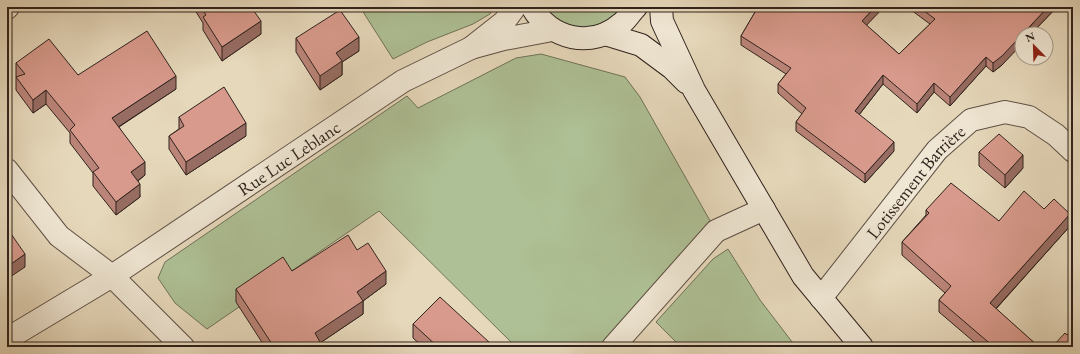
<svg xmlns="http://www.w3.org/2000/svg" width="1080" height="354" font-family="'EB Garamond',serif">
  <rect width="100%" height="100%" fill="#e6d8bb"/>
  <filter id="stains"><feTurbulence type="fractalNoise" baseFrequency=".005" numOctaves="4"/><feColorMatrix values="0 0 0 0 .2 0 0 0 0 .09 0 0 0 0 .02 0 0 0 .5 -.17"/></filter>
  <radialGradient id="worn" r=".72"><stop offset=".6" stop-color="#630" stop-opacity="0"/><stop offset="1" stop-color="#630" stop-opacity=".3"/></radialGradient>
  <!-- green -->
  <g fill="#aec095" stroke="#6f7259">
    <path d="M360,7H493L490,14L473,24L427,42L393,59Z"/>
    <path d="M542,7H631L598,30L560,25Z"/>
    <path d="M541,54L625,77L640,97L713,226L682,252L599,347H516L379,211L207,329L175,303L158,278L165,262L407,96L418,108L516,58Z"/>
    <path d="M728,249L760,300L796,347H681L656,322L713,259Z"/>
  </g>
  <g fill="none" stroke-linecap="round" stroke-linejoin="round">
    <defs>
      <g id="street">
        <path d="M515,7L504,22L471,48L504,39L552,30"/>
        <path d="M7,8L8,7"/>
        <path d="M7,170L59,236L112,276L183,347"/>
        <path id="s1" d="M821,298L937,150L971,120L1005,112L1029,117L1056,135L1073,151"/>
        <path id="s2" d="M7,339L112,276L403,81L471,48"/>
        <path d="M613,347L716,231L764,209"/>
      </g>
      <g id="secondary">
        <path d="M532,7C550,39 592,50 622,23C627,19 631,12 636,7"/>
        <path d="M661,7L662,21L694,90L803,276L862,347"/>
        <path d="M605,34L641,45L672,68L686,82"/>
      </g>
    </defs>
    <!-- street casing -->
    <use href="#street" stroke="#5e5044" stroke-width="24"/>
    <!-- secondary casing -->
    <use href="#secondary" stroke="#30231d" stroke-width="24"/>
    <!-- street -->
    <use href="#street" stroke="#efe6d3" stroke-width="22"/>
    <!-- secondary -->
    <use href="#secondary" stroke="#efe6d3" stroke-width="22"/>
  </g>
  <!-- wall -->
  <g fill="#ba8478" stroke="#30231d">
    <path d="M193,7H251L261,34L222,61L203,30V23Z"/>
    <path d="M758,7H884L866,25L899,54L930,24L907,7H1057L1031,34H1022L1002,65L993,72L986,66L950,106L934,92L917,113L883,84L859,115L894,151L865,183L796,131V122L802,114L778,93V84L786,74L741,45V36Z"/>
    <path d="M1073,8V25L1071,23V11Z"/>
    <path d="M296,38L359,51L342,62V75L320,90L296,52Z"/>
    <path d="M16,63L78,75L176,89L119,127L145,175L138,181L140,197L116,215L93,186V173L70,143V133L46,104L33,113L16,90Z"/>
    <path d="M179,117L246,136L186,175L169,149V136L179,129Z"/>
    <path d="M979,152L1023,168L1005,188L979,166Z"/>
    <path d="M1044,209L1070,226L996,309L1039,347H980L939,312V300L945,293L902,255V242L926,215V210L999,221Z"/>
    <path d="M357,250L386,284L363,301V314L320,343V347H265L236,302V289Z"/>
    <path d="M413,324L490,347H423L413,338Z"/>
  </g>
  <!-- shaded-wall -->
  <g fill="#976c62" stroke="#30231d">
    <path d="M875,7H884L862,30V21Z"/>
    <path d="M1048,7H1057L1031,34H1023Z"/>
    <path d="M261,21V34L222,61V47Z"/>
    <path d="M1022,35V44L1002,65L993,72V63Z"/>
    <path d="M359,37V51L342,62V75L320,90V76L336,53Z"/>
    <path d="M986,57V66L950,106V97Z"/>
    <path d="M883,75V84L855,120V111Z"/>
    <path d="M176,76V89L112,131V118Z"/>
    <path d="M934,83V92L917,113V104Z"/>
    <path d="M46,90V104L33,113V100Z"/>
    <path d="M246,123V136L186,175V162Z"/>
    <path d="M894,142V151L865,183V174Z"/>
    <path d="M1023,155V168L1005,188V175Z"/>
    <path d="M145,162V175L131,186V172Z"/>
    <path d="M140,184V197L116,215V202Z"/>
    <path d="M1070,214V226L990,315V303Z"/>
    <path d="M25,254V267L7,279V267Z"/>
    <path d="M386,271V284L363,301V314L320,343V347H313L315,333L357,292Z"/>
  </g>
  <!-- building -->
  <g fill="#d89a8c" stroke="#30231d">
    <path d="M201,7H251L261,21L222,47L203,17L206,15Z"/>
    <path d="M758,7H875L862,21L899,54L935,19L919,7H1048L1002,56L993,63L986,57L950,97L934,83L917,104L883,75L855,111L894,142L865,174L796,122L806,108L778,84L791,68L741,36Z"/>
    <path d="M1073,8V13L1071,11Z"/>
    <path d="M340,10L359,37L336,53L342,61L320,76L296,38Z"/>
    <path d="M147,31L176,76L112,118L145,162L131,172L140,184L116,202L93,172L99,168L70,130L75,125L46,90L33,100L16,77L25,74L16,63L49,39L78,75Z"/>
    <path d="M224,87L246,123L186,162L169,136L184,126L179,117Z"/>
    <path d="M999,134L1023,155L1005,175L979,152Z"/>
    <path d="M951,183L999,221L1024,191L1044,209L1054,199L1070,214L990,303L1039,347H994L939,300L951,286L902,242L929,213L926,210Z"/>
    <path d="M7,228L25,254L7,267Z"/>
    <path d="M348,235L357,250L368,243L386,271L357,292L363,301L315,333L320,342L313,347H274L236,289L283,257L292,271Z"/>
    <path d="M440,297L490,343L486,347H438L413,324Z"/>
    <path d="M1073,328V347H1052L1065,333L1067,335Z"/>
    <path d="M662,345L664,347H659Z"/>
  </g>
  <g text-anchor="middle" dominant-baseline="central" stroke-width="3" stroke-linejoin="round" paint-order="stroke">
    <!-- street labels -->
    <g font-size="18" fill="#30231d" stroke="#efe6d3">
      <text stroke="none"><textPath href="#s2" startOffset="335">Rue Luc Leblanc</textPath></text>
      <text stroke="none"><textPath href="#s1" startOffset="150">Lotissement Barrière</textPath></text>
    </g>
  </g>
  <!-- margin -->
  <rect width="1080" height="354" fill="none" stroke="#e6d8bb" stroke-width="24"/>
  <rect x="8" y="8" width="1064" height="338" fill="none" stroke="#30231d" stroke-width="2"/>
  <rect x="12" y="12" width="1056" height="330" fill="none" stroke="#30231d"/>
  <!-- north arrow -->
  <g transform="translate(1034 46) rotate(337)"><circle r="19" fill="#efe6d3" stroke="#a3988a"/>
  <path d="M0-3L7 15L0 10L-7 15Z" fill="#8f2418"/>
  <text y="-6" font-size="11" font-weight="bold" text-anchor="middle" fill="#30231d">N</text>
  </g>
  <rect width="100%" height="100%" filter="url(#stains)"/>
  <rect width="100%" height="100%" fill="url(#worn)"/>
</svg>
